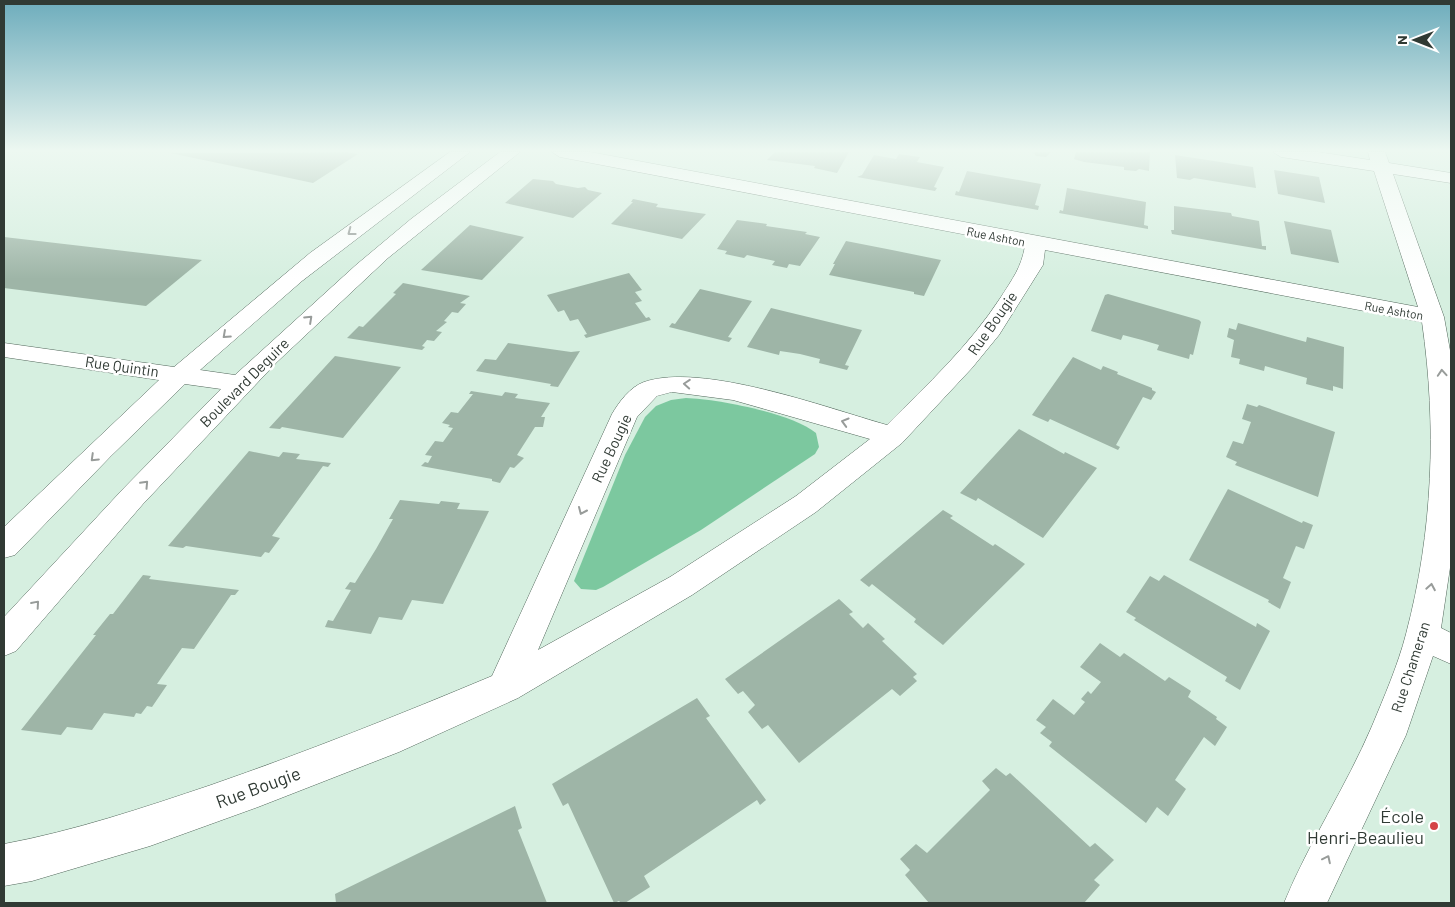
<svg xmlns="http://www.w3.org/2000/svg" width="1455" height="907" font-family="Barlow,sans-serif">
  <rect width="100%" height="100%" fill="#d6efe0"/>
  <!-- green -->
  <path fill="#7cc89f" d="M686,398C717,399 791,413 816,433L819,447L815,454L701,530L603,587L596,590L581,589L574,581L625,455L645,417L656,406L671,400Z"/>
  <!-- building -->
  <g fill="#9eb5a7">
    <path d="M348,152L358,154L313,183L170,153Z"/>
    <path d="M775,152H849L837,173L814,168L815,166L767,160Z"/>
    <path d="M1033,152H1051L1046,157L1036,156Z"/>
    <path d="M1076,152H1150L1149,171L1139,169L1136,171L1124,170V167L1084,162L1074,159Z"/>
    <path d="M899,154L920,157L917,162L944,167L934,187L937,188L935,191L857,177L862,175L874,155L896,159Z"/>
    <path d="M1175,155L1253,167L1256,188L1194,178L1190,180L1177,178Z"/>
    <path d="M1274,170L1319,177L1325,203L1278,194Z"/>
    <path d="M967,171L1041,184L1035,205L1039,206L1038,210L955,195L956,191L959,192Z"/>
    <path d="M533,179L553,181L556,184L578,188L585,187L588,190L602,193L573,218L505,203Z"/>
    <path d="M1067,188L1146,202L1144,225L1148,226V229L1059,213L1060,210L1063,211Z"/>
    <path d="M633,199L658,204L656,207L706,214L682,239L611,224L633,202H631Z"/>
    <path d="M1174,206L1231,213L1232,216L1259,221L1262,246H1266V250L1172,234L1171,230H1174Z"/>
    <path d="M737,220L767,224L766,226L807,232L805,234L820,237L800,266L789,264L787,268L772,265L775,261L747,255L744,258L725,254L727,251L717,249Z"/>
    <path d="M1284,221L1331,230L1339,263L1291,254Z"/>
    <path d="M470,225L524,237L482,280L421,270Z"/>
    <path d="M4,237L202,260L146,306L4,288Z"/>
    <path d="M846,241L892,250L941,260L924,296L914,294V292L829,275L835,264H833Z"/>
    <path d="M629,273L642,290L635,292L642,301L635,303L646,318L649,317L651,320L586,338L584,335L587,334L578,319L570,321L564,310L558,312L547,295Z"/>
    <path d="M403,283L470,296L460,303L466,304L458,313L452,312L444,321L447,322L436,331L442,332L434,341L427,340L422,346L425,347L422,350L347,338L359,326L363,327L396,294L393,293Z"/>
    <path d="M700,289L752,301L728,337L732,338L729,342L669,327L672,323L675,324Z"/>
    <path d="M1108,294L1199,320L1201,322L1193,355L1190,354L1189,359L1157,350L1159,345L1142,340L1123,335L1121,340L1091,331L1105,295Z"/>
    <path d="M771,308L862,330L845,365L849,366L847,370L819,363L820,359L800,354L780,351L779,355L747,347Z"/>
    <path d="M1238,323L1306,342L1307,337L1344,347L1343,389L1333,386V391L1306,384L1307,378L1265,366L1264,371L1239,364L1240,359L1231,357L1234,340L1227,337L1229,328L1236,330Z"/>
    <path d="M508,343L571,352L580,351L558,387L550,386L551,384L476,371L485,359L496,360Z"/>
    <path d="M335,356L401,367L343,438L282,427L280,429L269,428Z"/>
    <path d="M1073,357L1101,370L1103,366L1118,372L1117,374L1152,388V390L1156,392L1151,400L1143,397L1116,445L1120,447L1118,450L1050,419L1048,422L1032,415Z"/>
    <path d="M471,391L502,396L505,392L518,394L515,398L550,403L541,417H545L543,427H535L517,455L524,458L514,468L510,467L500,483L492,481V479L421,466L425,462L428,463L432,456L425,455L435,441L443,442L453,428L448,427L450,425L442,423L451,412L458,413L473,394H469Z"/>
    <path d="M1247,404L1257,407L1259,405L1335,432L1318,497L1235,465L1237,462L1226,457L1233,441L1243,444L1251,422L1242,419Z"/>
    <path d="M1019,429L1064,454L1065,452L1097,468L1043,538L978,498L976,501L960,493Z"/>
    <path d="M249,451L279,457L283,452L300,454L296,459L331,463L328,467L323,466L272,536L280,538L269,553L265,552L261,557L186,546L183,548L168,546Z"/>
    <path d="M1228,489L1302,523L1303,521L1313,525L1304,549L1296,546L1283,578L1291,582L1280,609L1268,602L1269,600L1189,560Z"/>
    <path d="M400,500L439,504L441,501L460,503L457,509L489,511L443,604L412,600L402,620L379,617L371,634L325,627L328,620L333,621L351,590L345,589L350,582L355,583L376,549L393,519H389Z"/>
    <path d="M943,510L953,516L950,518L993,546L995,544L1025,564L943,645L914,622L916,619L872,584L869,587L860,580Z"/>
    <path d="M143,575L151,576L149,579L239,590L235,595H231L194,649L182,648L157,684L167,685L152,707L147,706L141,714L136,713L134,717L104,713L92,730L67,727L61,735L21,730L96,635H93L110,614H113Z"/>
    <path d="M1164,575L1256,627L1257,623L1270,631L1240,690L1225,681L1227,677L1134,620L1136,618L1126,612L1150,576L1159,581Z"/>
    <path d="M839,599L853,612L849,614L863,628L868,623L885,639L882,641L917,674L913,677L917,681L900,696L892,689L799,763L768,725L762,729L748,712L755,705L743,691L738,694L725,679Z"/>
    <path d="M1100,643L1120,657L1124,653L1165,681L1169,677L1191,691L1188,697L1217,717L1216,719L1227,727L1215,746L1204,737L1183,768L1175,780L1186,789L1168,816L1157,807L1146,823L1049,746L1052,742L1040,733L1046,727L1036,720L1053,699L1074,715L1085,702L1081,699L1088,691L1091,694L1101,682L1080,667Z"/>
    <path d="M697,698L710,716L706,718L766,800L760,805L757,800L644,876L650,887L625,903H621L619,901L614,903L568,803L563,806L552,784Z"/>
    <path d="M996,768L1006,776L1010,773L1090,847L1095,843L1114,860L1094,880L1100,885L1084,903H929L905,875L910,870L900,859L916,844L927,853L990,790L982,781Z"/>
    <path d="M515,806L522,828L518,830L547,903H336L335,894Z"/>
  </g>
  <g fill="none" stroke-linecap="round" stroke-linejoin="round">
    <defs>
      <g id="minor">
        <path d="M450,152H470L302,281L200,370L235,375L356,265L411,219L500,152H520L388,258L277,362L143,504L16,651L4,656V617L123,489L221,389L185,384L111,456L15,555L4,558V527L159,380L4,357V343L174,367L310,253Z"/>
        <path d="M552,152H590L1418,307L1374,171L1281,157L1273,152H1318L1370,160L1368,152H1385L1389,163L1451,173V183L1393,174L1444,317L1451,356V561L1441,628L1451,633V664L1433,656L1406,735L1327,903H1284C1309,842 1346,787 1372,726C1384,697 1398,665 1406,634C1433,532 1437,426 1422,322L1045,250L1043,265L999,335L972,368L902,443L816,512L692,595L518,698L399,752L258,807L150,846L32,881L4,886V844C74,831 143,808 211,785C306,752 399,715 492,676L612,414C619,402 630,387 644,382C702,362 827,408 887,425C928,384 969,346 1001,297C1013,278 1021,268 1025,246L560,157ZM672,392L733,400L870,439L796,496L670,577L538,650L637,417L657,396Z"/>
      </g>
    </defs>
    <!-- minor casing -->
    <use href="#minor" stroke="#52675b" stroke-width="1"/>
    <!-- minor -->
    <use href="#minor" fill="#fff" fill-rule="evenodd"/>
  </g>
  <!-- one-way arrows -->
  <defs><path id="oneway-chevron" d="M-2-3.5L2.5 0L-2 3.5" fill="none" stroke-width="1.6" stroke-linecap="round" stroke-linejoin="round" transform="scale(1.25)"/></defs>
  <g stroke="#989c9a">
    <use href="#oneway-chevron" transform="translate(351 232) rotate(143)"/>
    <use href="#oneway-chevron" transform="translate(309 319) rotate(-43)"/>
    <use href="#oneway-chevron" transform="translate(226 335) rotate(138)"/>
    <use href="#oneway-chevron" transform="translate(1442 373) rotate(-94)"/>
    <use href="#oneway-chevron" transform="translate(687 384) rotate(-176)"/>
    <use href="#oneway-chevron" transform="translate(845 422) rotate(-164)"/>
    <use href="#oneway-chevron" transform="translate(94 458) rotate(136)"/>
    <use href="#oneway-chevron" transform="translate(145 484) rotate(-47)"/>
    <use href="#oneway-chevron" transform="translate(582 511) rotate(114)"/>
    <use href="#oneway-chevron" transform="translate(1431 587) rotate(-80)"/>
    <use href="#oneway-chevron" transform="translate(36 604) rotate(-49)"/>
    <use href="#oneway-chevron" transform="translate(1327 859) rotate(-64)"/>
  </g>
  <!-- sky -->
  <linearGradient id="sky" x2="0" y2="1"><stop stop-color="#6dacbc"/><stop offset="0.54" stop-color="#edf8f1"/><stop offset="1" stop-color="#edf8f1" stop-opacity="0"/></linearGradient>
  <rect width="1455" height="279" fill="url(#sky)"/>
  <!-- markers -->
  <circle fill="#d44447" stroke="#fff" stroke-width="2" cx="1434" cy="826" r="5"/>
  <g text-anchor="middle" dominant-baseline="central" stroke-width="5" stroke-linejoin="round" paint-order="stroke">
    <!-- far-street labels -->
    <g font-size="12" fill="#303a34" stroke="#fff">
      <text transform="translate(996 236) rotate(11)">Rue Ashton</text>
      <text transform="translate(1394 310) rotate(10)">Rue Ashton</text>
    </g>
    <!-- street labels -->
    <g font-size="15" fill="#303a34" stroke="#fff">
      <text transform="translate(992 323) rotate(-55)">Rue Bougie</text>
      <text transform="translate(122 366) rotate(8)">Rue Quintin</text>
      <text transform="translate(244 382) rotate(-45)">Boulevard Deguire</text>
      <text transform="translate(611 448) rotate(-65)">Rue Bougie</text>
      <text transform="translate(1410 667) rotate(-72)">Rue Chameran</text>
    </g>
    <!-- near-street labels -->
    <g font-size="18" fill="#303a34" stroke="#fff">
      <text transform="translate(258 787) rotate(-20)">Rue Bougie</text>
    </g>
    <!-- near-poi labels -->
    <g font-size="18" fill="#303a34" stroke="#fff" text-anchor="end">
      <text x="1424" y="816">École<tspan x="1424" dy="21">Henri-Beaulieu</tspan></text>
    </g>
  </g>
  <!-- border -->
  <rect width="1455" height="907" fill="none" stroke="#303a34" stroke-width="10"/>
  <!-- north arrow -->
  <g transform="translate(1415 40) rotate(270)" stroke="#ffffff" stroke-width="4" paint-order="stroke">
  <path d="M0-4L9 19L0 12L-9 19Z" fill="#303a34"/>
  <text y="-8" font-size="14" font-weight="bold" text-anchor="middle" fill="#303a34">N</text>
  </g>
</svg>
